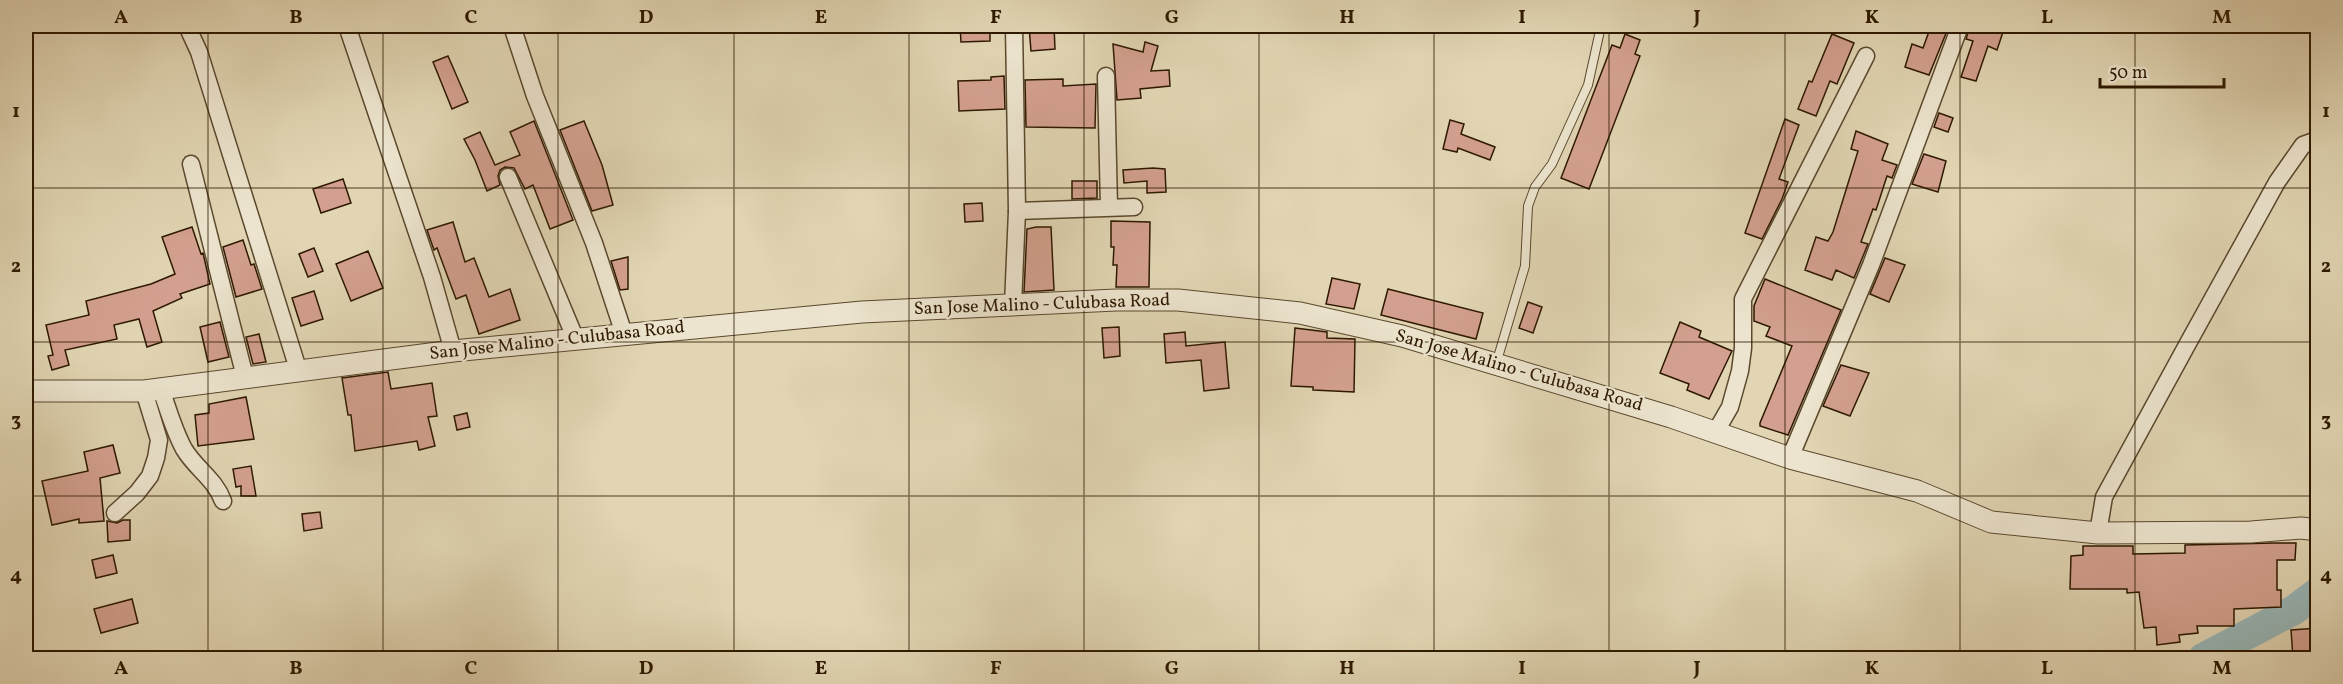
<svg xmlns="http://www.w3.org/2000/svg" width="2343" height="684" font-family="Vollkorn,serif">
  <rect width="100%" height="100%" fill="#e1d5b3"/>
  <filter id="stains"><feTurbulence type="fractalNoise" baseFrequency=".00333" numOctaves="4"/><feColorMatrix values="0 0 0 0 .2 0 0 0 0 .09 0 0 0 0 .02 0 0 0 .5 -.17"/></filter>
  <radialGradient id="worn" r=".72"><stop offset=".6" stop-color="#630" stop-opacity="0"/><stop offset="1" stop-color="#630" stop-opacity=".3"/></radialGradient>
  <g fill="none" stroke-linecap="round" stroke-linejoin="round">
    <!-- river -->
    <path stroke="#98b6b7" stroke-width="30" d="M2203,658L2294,610L2318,592"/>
  </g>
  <!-- building -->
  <g fill="#d3a08f" stroke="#2e1900" stroke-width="1.5">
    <path d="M960,26H990V41L961,42Z"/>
    <path d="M1029,26H1054L1055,49L1031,51Z"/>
    <path d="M1931,26H1949L1929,75L1905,67L1912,44L1923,48Z"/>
    <path d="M1970,26H2005L1997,50L1988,46L1976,81L1961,77L1973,41L1966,39Z"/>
    <path d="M1625,34L1640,40L1635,54L1640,56L1589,189L1561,178L1612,45L1620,48Z"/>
    <path d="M1832,34L1854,43L1837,84L1830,81L1816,116L1798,109L1809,81L1812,82Z"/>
    <path d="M1145,42L1158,46L1151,71L1169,70L1170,86L1140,89L1141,98L1117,100L1113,44L1143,52Z"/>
    <path d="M448,56L468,102L452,109L433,62Z"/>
    <path d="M1004,76L1005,109L959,111L958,81L991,80V77Z"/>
    <path d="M1063,79V86L1096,84L1095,128L1026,127L1025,80Z"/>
    <path d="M1939,113L1953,118L1948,132L1934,127Z"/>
    <path d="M1785,119L1799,125L1779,179L1788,182L1782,199L1762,239L1745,233Z"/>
    <path d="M1450,120L1464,124L1461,134L1495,147L1490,160L1458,148L1457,152L1443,149Z"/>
    <path d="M534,121L573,220L550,229L533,185L525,189L514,168L505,167L500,170L498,176L500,185L487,191L475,160L464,139L480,132L495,165L520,155L510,132Z"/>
    <path d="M584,121L602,165L613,205L592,211L560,130Z"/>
    <path d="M1856,131L1888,144L1882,160L1897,165L1892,178L1887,176L1876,210L1873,209L1861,242L1868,244L1854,278L1836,270L1832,280L1805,270L1816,237L1828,241L1833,232L1858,151L1851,149Z"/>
    <path d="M1924,154L1946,161L1938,192L1912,184Z"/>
    <path d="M1153,168L1165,169L1166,192L1147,193V181L1124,183L1123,170Z"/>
    <path d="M343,179L351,203L321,213L313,189Z"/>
    <path d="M1072,181H1097V198L1072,199Z"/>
    <path d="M982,203L983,221L965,222L964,204Z"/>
    <path d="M1111,221L1150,222L1149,287H1116L1117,265H1113L1114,247H1111Z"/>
    <path d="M453,222L465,262L474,258L489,297L510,289L520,320L479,334L466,295L456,299L437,248L434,250L427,230Z"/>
    <path d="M192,227L201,254L203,253L210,284L180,294L182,298L153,311L162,342L147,347L139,319L114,325L117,339L65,350L69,365L52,370L48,356L53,355L46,325L89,315L86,301L151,284L175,274L162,237Z"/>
    <path d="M1036,227H1051L1054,290L1024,292L1027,229Z"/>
    <path d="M243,240L251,265L254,264L262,289L236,297L223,247Z"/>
    <path d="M314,248L323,271L308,277L299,254Z"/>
    <path d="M368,251L383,288L351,301L336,264Z"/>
    <path d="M628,257V289L620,290L611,261Z"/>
    <path d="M1885,258L1905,265L1889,302L1870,294Z"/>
    <path d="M1332,278L1360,284L1354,309L1326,304Z"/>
    <path d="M1765,279L1841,310L1788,435L1760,426V423L1792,346L1766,336L1770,327L1754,321V306Z"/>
    <path d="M1388,289L1483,313L1476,339L1381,315Z"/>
    <path d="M314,291L323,319L301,326L292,298Z"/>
    <path d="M1528,302L1542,307L1533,333L1519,328Z"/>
    <path d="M220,322L229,357L208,362L200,327Z"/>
    <path d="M1680,322L1701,331L1699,337L1732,351L1709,399L1687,390L1689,384L1660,373Z"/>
    <path d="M1119,327L1120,356L1104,358L1102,328Z"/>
    <path d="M1295,328L1327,332V338L1355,339L1354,392L1313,390V387L1291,386Z"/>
    <path d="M1185,332L1186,346L1225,342L1229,388L1204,391L1201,360L1166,363L1164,334Z"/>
    <path d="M259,334L266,362L253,364L246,337Z"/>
    <path d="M1841,365L1869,373L1850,416L1823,406Z"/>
    <path d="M388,372L391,389L432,383L437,416L428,417L435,446L419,450L417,441L355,451L351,415H348L342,378Z"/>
    <path d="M246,397L254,439L198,446L195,415L209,413V404Z"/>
    <path d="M467,413L470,427L457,430L454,416Z"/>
    <path d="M113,445L120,473L100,478L104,521L79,523V519L52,525L42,481L88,471L84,452Z"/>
    <path d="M251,466L256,496H241V486L236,487L233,469Z"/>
    <path d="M320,512L322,528L304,531L302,514Z"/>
    <path d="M123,520H130V540L108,542L107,521L117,523Z"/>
    <path d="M2275,543H2296L2295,560H2277V590H2281V607L2234,609V626H2197L2198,633L2179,635L2180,642L2157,645L2156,627L2144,628L2139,592L2127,593V589H2070L2071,556L2083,555V546H2133V554L2185,553V545Z"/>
    <path d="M113,555L117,573L96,578L92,560Z"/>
    <path d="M132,599L138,623L101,633L94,609Z"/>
    <path d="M2318,628V658H2293L2291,630Z"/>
  </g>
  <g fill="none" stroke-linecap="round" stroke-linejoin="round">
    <defs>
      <path id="service" d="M1496,364L1525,266L1528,206L1535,187L1552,164L1588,85L1601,26"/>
      <g id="minor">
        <path d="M187,26L199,52L298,369"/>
        <path d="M347,26L432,277L453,351"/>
        <path d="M512,26L535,96L594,243L624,334"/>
        <path d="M1106,76L1109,207"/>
        <path d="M191,164L245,377"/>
        <path d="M508,177L576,340"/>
        <path d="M1017,211L1134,207"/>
        <path d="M1013,305L1017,211L1014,26"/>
        <path d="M161,389C168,409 174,431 184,449C196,469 215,479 223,501"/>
        <path d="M1715,433L1730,407L1740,371L1743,348V299L1866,56"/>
        <path d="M1790,458L1871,265L1960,26"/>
        <path d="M115,513L137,493L150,476L156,458L159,440L144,391"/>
        <path d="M2098,533L2104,497L2187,345L2277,182L2303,145L2314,141"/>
      </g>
      <path id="tertiary" d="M26,391H144L453,351L862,312L1116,300H1178L1300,313L1402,336L1671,417L1790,458L1917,491L1991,522L2098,533L2251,532L2301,528L2318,530"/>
    </defs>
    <!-- service casing -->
    <use href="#service" stroke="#5b482d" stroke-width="10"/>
    <!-- minor casing -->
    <use href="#minor" stroke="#5b482d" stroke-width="19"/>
    <!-- tertiary casing -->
    <use href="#tertiary" stroke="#5b482d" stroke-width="23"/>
    <!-- service -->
    <use href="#service" stroke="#ece4ce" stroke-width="8"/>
    <!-- minor -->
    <use href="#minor" stroke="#ece4ce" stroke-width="16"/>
    <!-- tertiary -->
    <use href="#tertiary" stroke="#ece4ce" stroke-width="21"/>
  </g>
  <!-- grid -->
  <path fill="none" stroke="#2e1900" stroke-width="1.5" stroke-opacity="0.55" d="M208,26V658M383,26V658M558,26V658M734,26V658M909,26V658M1084,26V658M1259,26V658M1434,26V658M1609,26V658M1785,26V658M1960,26V658M2135,26V658M26,188H2318M26,342H2318M26,496H2318"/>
  <g text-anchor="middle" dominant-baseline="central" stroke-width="4.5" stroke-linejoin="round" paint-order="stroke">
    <!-- street labels -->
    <g font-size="18" fill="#2e1900" stroke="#ece4ce">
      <text transform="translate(1042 305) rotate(-2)">San Jose Malino - Culubasa Road</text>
      <text transform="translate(557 341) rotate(-6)">San Jose Malino - Culubasa Road</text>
      <text transform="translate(1519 371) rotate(16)">San Jose Malino - Culubasa Road</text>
    </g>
  </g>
  <!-- margin -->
  <rect width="2343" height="684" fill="none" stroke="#e1d5b3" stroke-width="66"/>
  <!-- scale -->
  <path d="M2100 78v9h124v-9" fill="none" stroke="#2e1900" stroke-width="3"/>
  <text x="2109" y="78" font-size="18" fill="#2e1900" stroke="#ece4ce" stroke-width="4.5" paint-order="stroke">50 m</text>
  <rect x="33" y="33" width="2277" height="618" fill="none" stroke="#2e1900" stroke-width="2"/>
  <g font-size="20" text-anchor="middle" font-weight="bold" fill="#2e1900">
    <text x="121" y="23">A</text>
    <text x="296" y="23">B</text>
    <text x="471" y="23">C</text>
    <text x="646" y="23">D</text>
    <text x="821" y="23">E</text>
    <text x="996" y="23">F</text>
    <text x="1172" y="23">G</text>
    <text x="1347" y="23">H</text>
    <text x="1522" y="23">I</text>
    <text x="1697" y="23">J</text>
    <text x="1872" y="23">K</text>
    <text x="2047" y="23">L</text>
    <text x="2222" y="23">M</text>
    <text x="16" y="117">1</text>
    <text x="2326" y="117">1</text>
    <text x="16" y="272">2</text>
    <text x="2326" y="272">2</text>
    <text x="16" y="426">3</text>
    <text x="2326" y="426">3</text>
    <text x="16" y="581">4</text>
    <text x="2326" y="581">4</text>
    <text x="121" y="674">A</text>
    <text x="296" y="674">B</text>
    <text x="471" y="674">C</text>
    <text x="646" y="674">D</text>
    <text x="821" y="674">E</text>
    <text x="996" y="674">F</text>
    <text x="1172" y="674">G</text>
    <text x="1347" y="674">H</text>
    <text x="1522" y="674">I</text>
    <text x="1697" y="674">J</text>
    <text x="1872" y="674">K</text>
    <text x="2047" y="674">L</text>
    <text x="2222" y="674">M</text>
  </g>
  <rect width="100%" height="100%" filter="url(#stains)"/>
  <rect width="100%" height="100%" fill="url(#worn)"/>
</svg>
